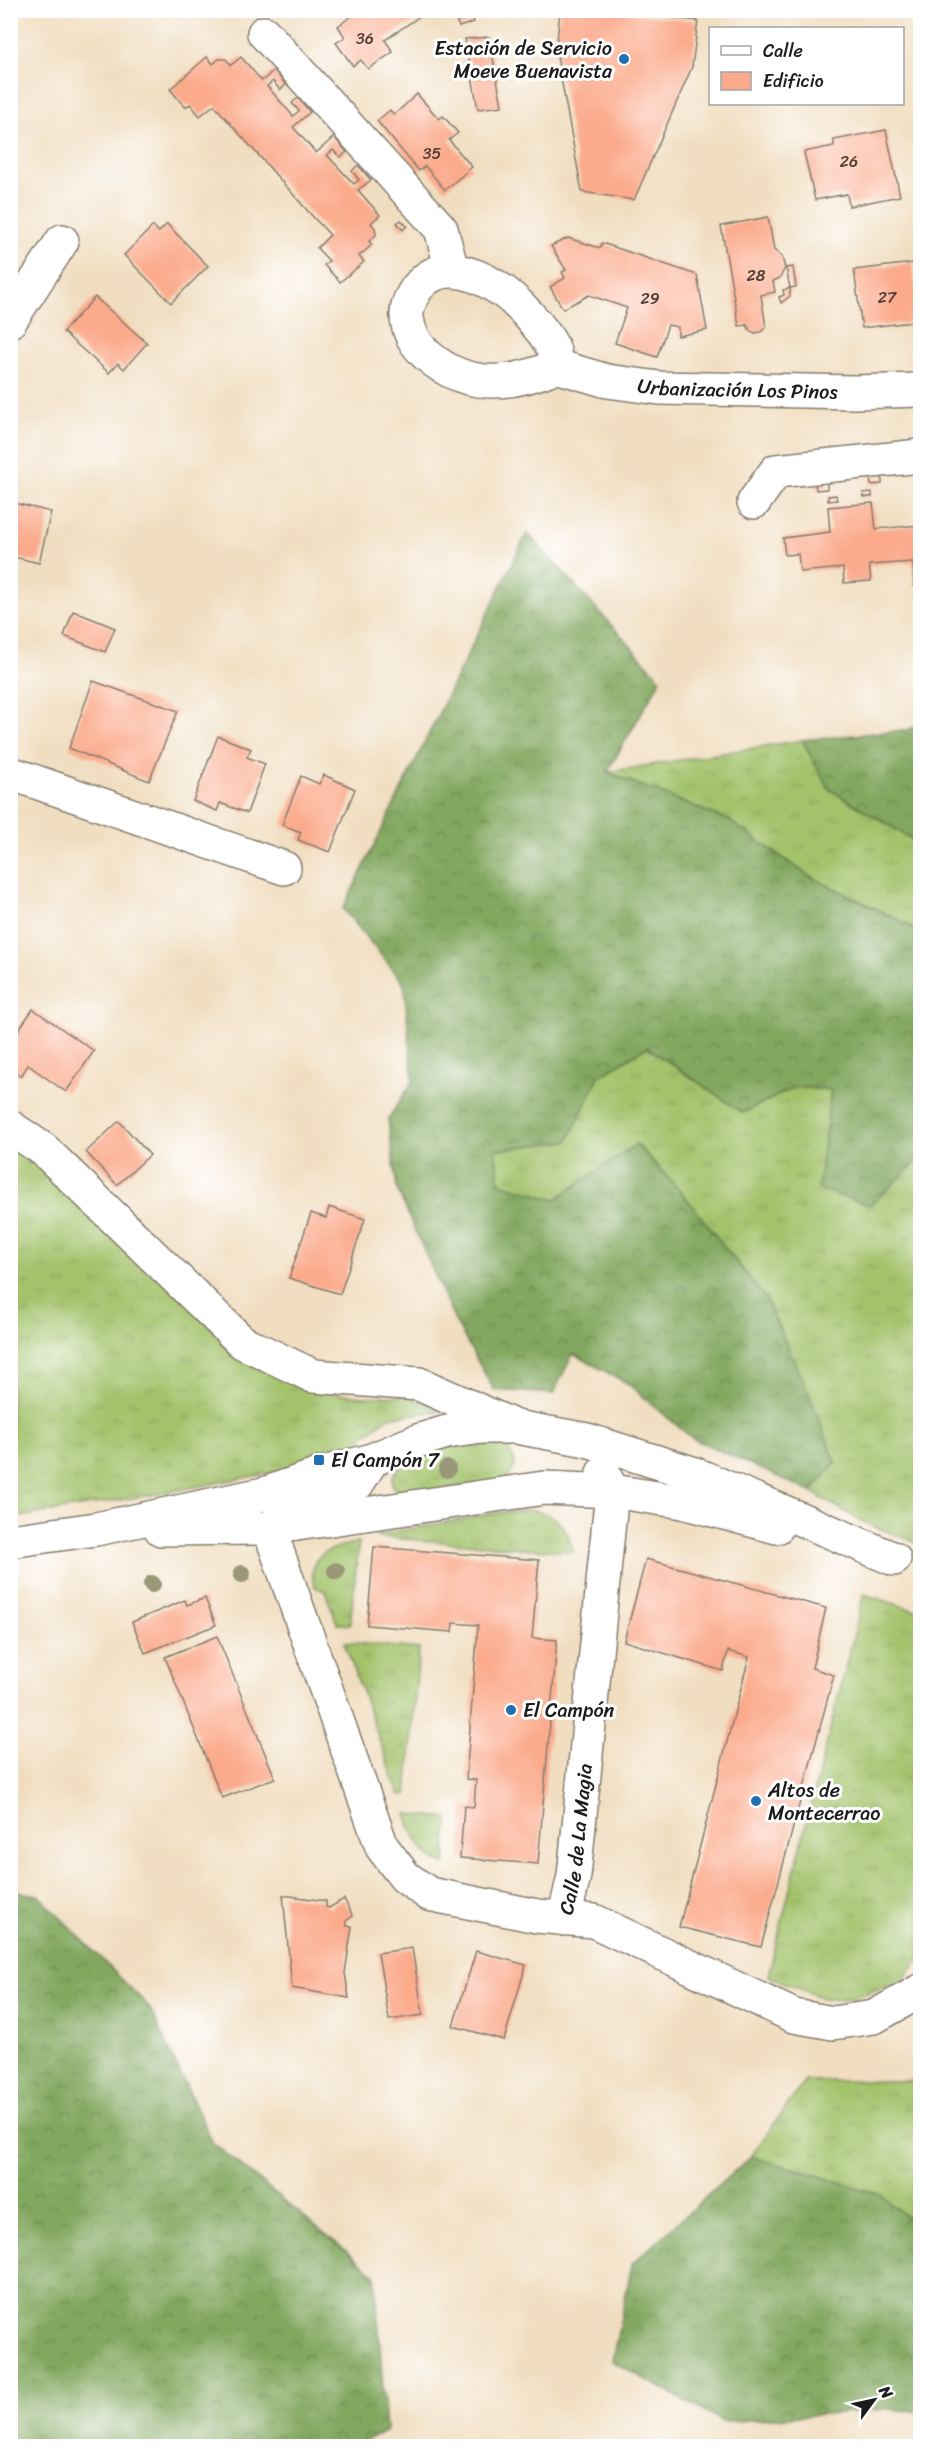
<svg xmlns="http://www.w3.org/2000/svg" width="931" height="2457" font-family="Sriracha,sans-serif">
  <defs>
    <pattern id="grass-tufts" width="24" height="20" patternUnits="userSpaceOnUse" patternTransform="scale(1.5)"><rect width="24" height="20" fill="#a3c26b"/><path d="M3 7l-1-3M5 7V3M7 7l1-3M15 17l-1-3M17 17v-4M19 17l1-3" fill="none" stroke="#8ca65c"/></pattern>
    <pattern id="forest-crowns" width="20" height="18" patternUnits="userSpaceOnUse" patternTransform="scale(1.5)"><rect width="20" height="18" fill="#82a85f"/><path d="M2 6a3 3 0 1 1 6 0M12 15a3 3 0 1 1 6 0" fill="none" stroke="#6a884e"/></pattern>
  </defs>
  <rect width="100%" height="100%" fill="#fff"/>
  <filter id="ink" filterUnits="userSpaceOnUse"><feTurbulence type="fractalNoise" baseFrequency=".0167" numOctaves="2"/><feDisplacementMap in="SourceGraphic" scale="12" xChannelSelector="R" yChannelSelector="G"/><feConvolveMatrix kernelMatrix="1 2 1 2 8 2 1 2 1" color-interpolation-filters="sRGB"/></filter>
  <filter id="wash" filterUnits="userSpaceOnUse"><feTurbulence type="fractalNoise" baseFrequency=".008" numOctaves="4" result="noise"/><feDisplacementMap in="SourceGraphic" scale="24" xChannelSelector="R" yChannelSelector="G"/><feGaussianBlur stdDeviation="1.35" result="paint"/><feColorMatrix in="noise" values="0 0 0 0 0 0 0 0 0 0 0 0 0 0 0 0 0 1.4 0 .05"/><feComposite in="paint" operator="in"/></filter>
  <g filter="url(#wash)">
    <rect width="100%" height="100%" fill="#f1dec1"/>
    <!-- grass -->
    <g fill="url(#grass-tufts)" stroke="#606f44" stroke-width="1.5">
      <path d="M802,740L829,789L920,844V935L907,924L809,876L728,820L607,772Z"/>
      <path d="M646,1047L743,1113L795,1087L831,1090L819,1189L870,1205L920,1159V1544L865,1523L811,1492L836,1462L765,1298L683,1194L637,1144L555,1200L499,1183L495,1149L568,1141L599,1075Z"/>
      <path d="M11,1147L40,1167L319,1391L364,1397L407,1395L440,1411L389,1417L343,1452L292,1469L163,1493L11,1518Z"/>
      <path d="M489,1443L505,1445C516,1459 519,1468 504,1481L400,1495C368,1465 441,1448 461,1444C470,1443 480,1444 489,1443Z"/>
      <path d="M529,1510C556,1513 568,1525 573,1552L378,1537L377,1535L496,1513Z"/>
      <path d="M359,1542L350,1625L337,1623L325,1591L315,1587C303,1553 333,1548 359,1542Z"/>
      <path d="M864,1594L920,1612V1958L903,1980L851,1999L823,1998L768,1976Z"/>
      <path d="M344,1642L419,1649L407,1795L399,1794Z"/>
      <path d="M406,1814L448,1818L445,1864C421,1858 413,1834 406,1814Z"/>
      <path d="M920,2079V2228L879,2194L751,2156L805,2081H918Z"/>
    </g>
    <!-- forest -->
    <g fill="url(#forest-crowns)" stroke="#4f623e" stroke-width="1.5">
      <path d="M527,533L661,679L607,772L728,820L809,876L907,924L920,935V1159L870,1205L818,1189L831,1090L795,1087L743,1113L647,1047L599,1076L568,1141L495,1150L500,1183L555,1200L636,1144L683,1194L765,1298L804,1382L836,1462L811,1492L692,1438L627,1383L573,1354L553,1394L494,1390L455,1321L397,1189L388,1119L413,1081L404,983L343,909Z"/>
      <path d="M920,725V844L829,789L802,740L907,730Z"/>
      <path d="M10,1891L38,1895L149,2007L213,2143L375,2274L386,2431L353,2446H11Z"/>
      <path d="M751,2156L879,2194L920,2228V2412L889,2409L723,2422L612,2361L632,2264Z"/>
    </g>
    <g id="blocks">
      <!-- building -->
      <g fill="#fbaa8c">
        <path d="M360,10L366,12L369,10H416L420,16L385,40L393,52L368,69L361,60L353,66L336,43L345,37L338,26Z"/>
        <path d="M452,10H469L474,22L459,27Z"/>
        <path d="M560,10H607L698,21L692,67L634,200L582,192L556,51Z"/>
        <path d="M489,37L502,106L478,109L465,39Z"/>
        <path d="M207,57L213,64L219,59H226L231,65L241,57L262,81L274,70L286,85L280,90L273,81L267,86L293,116L299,111L292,103L298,98L310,112L293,127L316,153L334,137L347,152L340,157L333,150L327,155L354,184L359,180L352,171L358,165L371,180L358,190L380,215L371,223L375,228L376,235L369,241L372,245L359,256L364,262L340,282L324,265L329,261L317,248L330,235L315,219L214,105L200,116L190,104L185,107L170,89Z"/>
        <path d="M417,94L439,119L443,116L458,133L449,140L472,167L445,190L425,166L419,171L377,121L390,110L394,115Z"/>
        <path d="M886,130L900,196L849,206L847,194L815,200L804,152L834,146V140Z"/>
        <path d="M768,217L774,250L782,257L785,268L780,278L773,281L775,292L761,295L766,327L761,332L755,333L750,331L747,325L739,326L721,226Z"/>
        <path d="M401,220L407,226L403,230L397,223Z"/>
        <path d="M167,224L208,266L171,303L124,255L153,226L159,232Z"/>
        <path d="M568,238L600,248L602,243L697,275L707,330L678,336V327L668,325L657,357L615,343L627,308L589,295L563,309L550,287L565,278L562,272L566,270L551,246Z"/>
        <path d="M913,263L920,321L862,328L854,270Z"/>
        <path d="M793,267L796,287L790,288V296L781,303L779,297L784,295L783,290L790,288L786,268Z"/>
        <path d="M95,297L147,343L124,369L118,363L109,373L63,332Z"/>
        <path d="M882,477V484L871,485L870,478Z"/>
        <path d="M827,482V489L816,490L815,483Z"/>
        <path d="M872,492V497H864L863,493Z"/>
        <path d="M836,495L837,500L828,501V496Z"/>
        <path d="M10,502L51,512L39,563L10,556Z"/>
        <path d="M873,503L876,529L920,525V584L914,585L913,562L869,565L871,581L844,583L843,568L800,572L798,554L785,555L783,538L830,532L828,507Z"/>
        <path d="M73,611L115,628L105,652L64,636Z"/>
        <path d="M93,681L178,711L149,781L69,748Z"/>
        <path d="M218,736L251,749L247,757L265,764L247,813L220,803L217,811L193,801Z"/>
        <path d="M324,775L355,789L330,852L298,840L301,832L282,825L301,776L319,784Z"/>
        <path d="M33,1009L94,1051L66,1092L28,1065L21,1076L10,1069V1042Z"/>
        <path d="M119,1121L150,1155L117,1185L86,1152Z"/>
        <path d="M329,1207L365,1219L340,1294L289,1278L311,1213L326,1218Z"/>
        <path d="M374,1547L539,1560L532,1638L557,1640L538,1864L460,1858L464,1806L474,1807L476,1780L466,1779L478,1625L453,1623L452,1632L367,1625Z"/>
        <path d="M646,1559L826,1608L812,1668L834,1675L761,1947L679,1927L749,1657L728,1651L723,1671L624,1641Z"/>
        <path d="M205,1598L216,1625L145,1653L132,1622L185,1600L187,1605Z"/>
        <path d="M217,1636L275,1778L222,1798L165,1657Z"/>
        <path d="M283,1895L326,1901V1907L329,1908L344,1899L353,1916L346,1921L347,1926H352L345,1973L349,1998L292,1988Z"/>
        <path d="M412,1948L423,2015L389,2020L378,1953Z"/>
        <path d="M476,1951L526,1965L504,2040L453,2026Z"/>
      </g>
    </g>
  </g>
  <g filter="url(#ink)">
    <use href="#blocks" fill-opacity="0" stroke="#867d6e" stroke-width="1.5"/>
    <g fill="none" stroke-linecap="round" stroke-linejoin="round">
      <defs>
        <g id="minor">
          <path d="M264,33L441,229L452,270"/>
          <path d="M10,321L62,241"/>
          <path id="s1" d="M556,366C555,361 555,353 553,348C544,330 515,298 498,288C473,272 439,259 417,288C411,297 406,306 407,317C408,333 417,346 428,356C467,390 511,386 556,366L607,381L659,388L855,392L920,390"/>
          <path d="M754,502L776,471L920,456"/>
          <path d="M10,773L284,868"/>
          <path d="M10,1127L44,1150L242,1342L313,1376L419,1384L509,1424"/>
          <path d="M372,1460L357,1484L319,1495L269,1528L382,1847L405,1877L429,1894L537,1916L594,1921L794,2016L833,2023L874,2017L920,1991"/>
          <path d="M161,1529L269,1528L544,1488L612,1491L683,1502L777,1527"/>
          <path d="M10,1541L96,1529L264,1494L324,1473L372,1460L417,1441L447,1432L482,1427H516L587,1440L695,1474L894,1559"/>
          <path id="s2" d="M564,1919L574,1876L612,1491L603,1473"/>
        </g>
      </defs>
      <!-- minor casing -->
      <use href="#minor" stroke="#867d6e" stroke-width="36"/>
      <!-- minor -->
      <use href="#minor" stroke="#fff" stroke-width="33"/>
    </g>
    <!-- trees -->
    <g fill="#9a9878">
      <circle cx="447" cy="1469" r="9"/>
      <circle cx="336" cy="1571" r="9"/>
      <circle cx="242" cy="1574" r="9"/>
      <circle cx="152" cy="1584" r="9"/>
    </g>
  </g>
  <!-- markers -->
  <g fill="#1f6fb2" stroke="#fff" stroke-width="2">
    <circle cx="624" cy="59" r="6"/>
    <rect x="313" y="1454" width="12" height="12" rx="3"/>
    <circle cx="511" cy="1710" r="6"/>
    <circle cx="756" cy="1801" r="6"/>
  </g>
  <g text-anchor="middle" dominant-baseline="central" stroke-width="6" stroke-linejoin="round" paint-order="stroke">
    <!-- number labels -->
    <g font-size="16" fill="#544038">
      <text x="365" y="38">36</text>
      <text x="432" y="153">35</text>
      <text x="849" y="161">26</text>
      <text x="756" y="275">28</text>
      <text x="887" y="297">27</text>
      <text x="650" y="298">29</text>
    </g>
    <!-- poi labels -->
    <g font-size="20" fill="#1c1c1c" stroke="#fff" text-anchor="start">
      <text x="612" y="48" text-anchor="end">Estación de Servicio<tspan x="612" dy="23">Moeve Buenavista</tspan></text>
      <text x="331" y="1460">El Campón 7</text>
      <text x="523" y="1710">El Campón</text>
      <text x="768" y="1790">Altos de<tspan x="768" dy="23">Montecerrao</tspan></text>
    </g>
    <!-- street labels -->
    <g font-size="20" fill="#1c1c1c" stroke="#fff">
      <text stroke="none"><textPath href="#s1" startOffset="588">Urbanización Los Pinos</textPath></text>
      <text stroke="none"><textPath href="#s2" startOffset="81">Calle de La Magia</textPath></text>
    </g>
  </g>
  <!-- margin -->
  <rect width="931" height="2457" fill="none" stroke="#fff" stroke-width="36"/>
  <!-- legend -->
  <rect x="709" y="27" width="195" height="78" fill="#ffffff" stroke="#a4a4a4" stroke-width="1.5"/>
  <rect x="721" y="46" width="30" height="9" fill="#ffffff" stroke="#a4a4a4" stroke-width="1.5"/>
  <text x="763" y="57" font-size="18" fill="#1c1c1c">Calle</text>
  <rect x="721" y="72" width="30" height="18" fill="#fbaa8c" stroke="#a4a4a4" stroke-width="1.5"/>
  <text x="763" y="87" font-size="18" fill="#1c1c1c">Edificio</text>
  <!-- north arrow -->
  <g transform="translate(874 2400) rotate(57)" stroke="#ffffff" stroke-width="4.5" paint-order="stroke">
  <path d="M0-4.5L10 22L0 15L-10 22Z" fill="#1c1c1c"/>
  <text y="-9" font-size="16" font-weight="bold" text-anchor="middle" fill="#1c1c1c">N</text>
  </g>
</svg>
